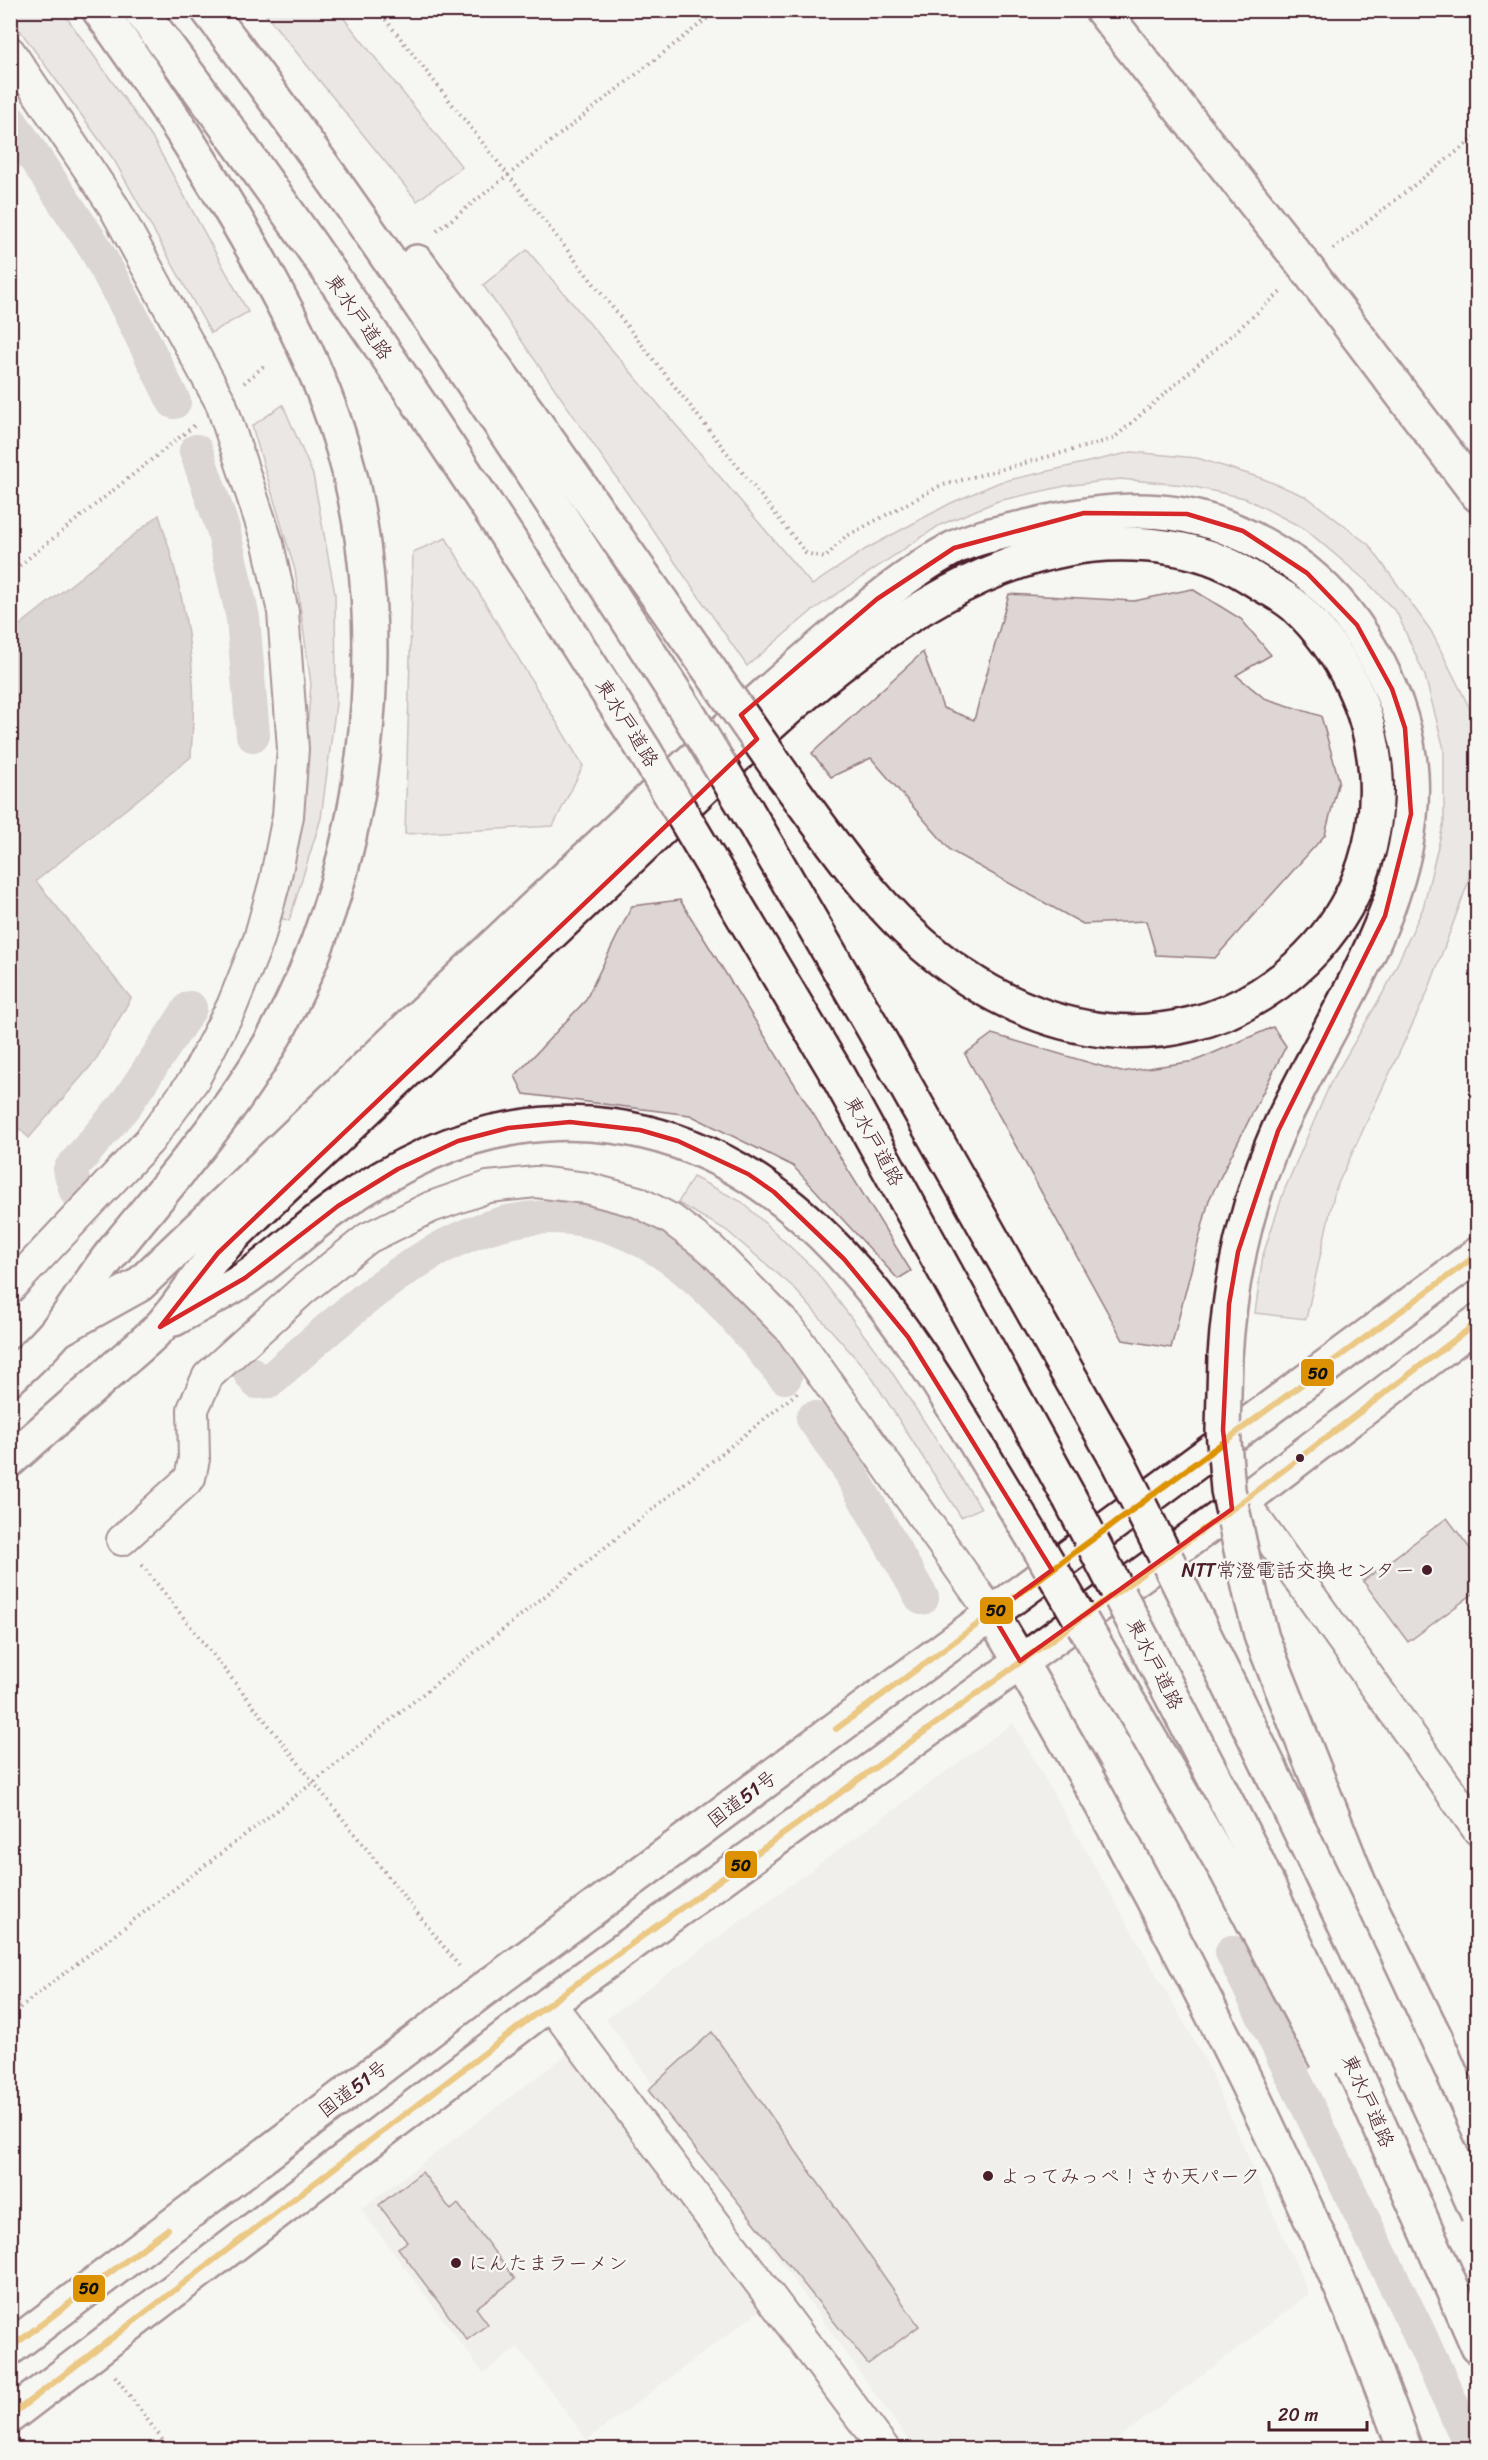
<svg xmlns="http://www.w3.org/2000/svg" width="1488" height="2460" font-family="Sriracha,'Klee One',sans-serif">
  <rect width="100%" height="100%" fill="#f6f6f2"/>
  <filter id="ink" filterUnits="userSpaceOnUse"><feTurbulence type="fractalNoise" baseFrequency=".0167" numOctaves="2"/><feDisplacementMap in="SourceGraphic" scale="12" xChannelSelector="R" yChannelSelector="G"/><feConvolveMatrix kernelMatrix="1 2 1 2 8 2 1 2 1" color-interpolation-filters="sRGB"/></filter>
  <g filter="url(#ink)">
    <!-- built -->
    <g fill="#e9e6e3">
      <path d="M1013,1723L1204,2058L1309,2294L1104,2449H915L606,2019Z"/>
      <path d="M569,2053L760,2310L587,2440L518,2347L483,2373L361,2209Z"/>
    </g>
    <!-- green -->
    <g fill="#ddd6d5" stroke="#947a80" stroke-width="1.5">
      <path d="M10,11H62L153,139L248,312L211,333L114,160L11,18Z"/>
      <path d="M263,11H338L462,167L417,201Z"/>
      <path d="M527,250L812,585L866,549L951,503L1000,482L1132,452L1197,458L1261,478L1307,497L1369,545L1431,631L1469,707L1477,764L1478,789L1468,883L1428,991L1335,1190L1306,1319L1255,1313L1263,1255L1284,1191L1330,1084L1387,986L1423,908L1444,822V749L1425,676L1397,613L1365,580L1305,529L1245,498L1185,485L1120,479L1065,486L998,501L940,525L813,610L747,666L483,285Z"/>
      <path d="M283,405L313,475L335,594L336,703L321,818L289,921L281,918L300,814L311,684L295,570L252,426Z"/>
      <path d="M446,538L583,766L553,826L405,834L413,552Z"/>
      <path d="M1192,589L1241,619L1271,655L1236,675L1264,698L1321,716L1339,780L1325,835L1215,958L1156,955L1146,921L1083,924L951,851L871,758L831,777L812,753L923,652L943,708L974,720L1009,594L1134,601Z"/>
      <path d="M680,900L911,1271L898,1279L793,1166L690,1115L524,1094L515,1076L585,1001L632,906Z"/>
      <path d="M1273,1027L1286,1046L1209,1200L1171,1348L1123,1340L965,1054L992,1034L1121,1072L1195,1061Z"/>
      <path d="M693,1177L742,1202L814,1269L889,1368L981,1508L961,1517L869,1373L792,1286L726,1230L678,1203Z"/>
    </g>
    <!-- water -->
    <path fill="#bbadae" stroke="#8e747a" stroke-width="1.5" d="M159,515C177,570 190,625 193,683C195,707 192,733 191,757L36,881L131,998L95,1061L29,1138L10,1120L11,976L19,970L10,959L11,632Z"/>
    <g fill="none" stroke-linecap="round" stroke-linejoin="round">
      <!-- canal -->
      <g stroke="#bbadae" stroke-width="34">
        <path d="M10,121L94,246L128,309L174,402"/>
        <path d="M196,451L223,529L243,618L253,735"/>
        <path d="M76,1191L70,1170L126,1104L190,1008"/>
        <path d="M250,1373L257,1382L269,1381C384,1281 515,1148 672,1259C717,1291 750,1336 785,1377"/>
        <path d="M813,1418L847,1467L922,1598"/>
        <path d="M1232,1952L1416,2327L1465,2433"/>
      </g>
    </g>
    <!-- building -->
    <g fill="#ccc1c0" stroke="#4a1f2b" stroke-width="1.5">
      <path d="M1447,1518L1478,1559V1590L1408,1642L1363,1581Z"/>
      <path d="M712,2032L919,2326L868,2364L648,2090Z"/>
      <path d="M422,2172L451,2210L458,2204L515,2279L476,2308L488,2324L467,2340L398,2248L407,2242L379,2205Z"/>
    </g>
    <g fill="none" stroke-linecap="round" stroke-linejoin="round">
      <defs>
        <g id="minor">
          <path d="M10,52L114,207L221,403L268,544L283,612L293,749L288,816L275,881L259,939L232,1006L194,1080L149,1141L10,1288"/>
          <path d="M1243,1501L1478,1830"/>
          <path d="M122,1540L190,1478L194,1459L193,1409L208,1376L304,1289L368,1238L431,1207L488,1187L536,1182L586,1188L638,1202L671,1219L711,1249L790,1329L992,1614"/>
          <path d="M550,2003L885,2450"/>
        </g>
        <g id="tertiary">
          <path d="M1102,10L1307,269L1478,495"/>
          <path d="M992,1614C1086,1771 1173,1932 1253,2096C1309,2212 1362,2328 1405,2450"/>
        </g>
        <g id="trunk">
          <path d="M10,2348L479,1993L1478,1254"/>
          <path d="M10,2416L550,2003L1243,1501L1478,1322"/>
        </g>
        <g id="motorway">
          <path d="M140,10C320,248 485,498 644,750"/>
          <path d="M208,10C380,235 533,472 686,710"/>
          <path d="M417,262L530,415L716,679"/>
          <path d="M746,809L872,1026L1118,1462"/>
          <path d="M703,849L834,1069L1069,1497"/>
          <path d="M174,1319C198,1305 224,1293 246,1278C278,1256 306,1228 338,1206C366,1186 397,1168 428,1154C485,1128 550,1118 611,1126C825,1154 929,1370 1031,1534"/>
          <path d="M58,1330L139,1285C314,1118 487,950 664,786C722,733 779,681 839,631C872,603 914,569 952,549C975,537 1005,532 1031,526C1122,504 1195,501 1277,553C1287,559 1298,565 1306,572C1364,619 1406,701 1411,774C1419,901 1328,1020 1278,1131C1246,1204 1230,1278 1225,1357"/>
          <path d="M10,1378C27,1362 45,1346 59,1328C78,1304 93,1276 113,1252C167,1185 223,1123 267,1049C367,880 398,638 343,449C319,367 278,291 235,218C193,147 148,77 99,10"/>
          <path d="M10,1460C44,1430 78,1400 112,1370C128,1356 147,1341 162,1325C183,1301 199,1273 220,1250C260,1208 305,1169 347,1128C438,1041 529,954 621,867C745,751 894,582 1067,549C1115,539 1181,543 1226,564C1238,569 1250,577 1261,584C1273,591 1285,597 1295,606C1392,697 1406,846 1317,947C1285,983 1240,1012 1192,1024C1088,1051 984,1003 909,932C860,886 822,828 782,774"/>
          <path d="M1252,1600L1262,1638L1359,1883L1435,2037L1478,2138"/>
          <path d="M1469,2326L1478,2347"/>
        </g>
      </defs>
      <!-- minor casing -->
      <use href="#minor" stroke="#4a1f2b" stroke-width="34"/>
      <!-- tertiary casing -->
      <use href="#tertiary" stroke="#4a1f2b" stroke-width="38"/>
      <!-- trunk casing -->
      <use href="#trunk" stroke="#4a1f2b" stroke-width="38"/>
      <!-- motorway casing -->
      <use href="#motorway" stroke="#4a1f2b" stroke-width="38"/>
      <!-- path -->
      <g stroke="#4a1f2b" stroke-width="4" stroke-dasharray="1.5 4.5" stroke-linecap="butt">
        <path d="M378,10L806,553L825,558L845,537L940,486L1113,439L1283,290"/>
        <path d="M437,231L718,10"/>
        <path d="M1333,249L1478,135"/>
        <path d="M244,383L266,364"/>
        <path d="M10,573L195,425"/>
        <path d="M142,1565L459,1966"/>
        <path d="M10,2015L315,1781L798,1392"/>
        <path d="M115,2376L170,2450"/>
      </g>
      <!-- minor -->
      <use href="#minor" stroke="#f6f6f2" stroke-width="30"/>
      <!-- tertiary -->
      <use href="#tertiary" stroke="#f6f6f2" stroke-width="33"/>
      <!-- trunk -->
      <use href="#trunk" stroke="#f6f6f2" stroke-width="33"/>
      <!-- motorway -->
      <use href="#motorway" stroke="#f6f6f2" stroke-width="33"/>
      <defs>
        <g id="motorway-bridge">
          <path d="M716,679L782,774"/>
          <path d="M686,710L746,809"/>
          <path d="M644,750L703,849"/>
          <path d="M1225,1357L1223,1430L1228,1490L1252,1600"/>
          <path d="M1118,1462C1243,1710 1365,1960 1478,2214"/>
          <path d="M1069,1497L1251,1849L1359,2080L1469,2326"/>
          <path d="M1031,1534L1226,1870L1326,2060"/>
        </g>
      </defs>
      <!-- motorway-bridge casing -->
      <use href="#motorway-bridge" stroke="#4a1f2b" stroke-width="38" stroke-linecap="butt"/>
      <!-- motorway-bridge -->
      <use href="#motorway-bridge" stroke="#f6f6f2" stroke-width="33"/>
      <defs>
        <g id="bus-1">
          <path d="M836,1729L1478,1254"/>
          <path d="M10,2348L168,2229"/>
          <path d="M10,2416L550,2003L1243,1501L1478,1322"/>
        </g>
      </defs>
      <!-- bus-1 casing -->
      <use href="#bus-1" stroke="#f6f6f2" stroke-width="10"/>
      <!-- bus-1 -->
      <use href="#bus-1" stroke="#dd9206" stroke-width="6"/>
    </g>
  </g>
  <!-- marked area -->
  <path d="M0 0H1488V2460H0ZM1084,513L1187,514L1243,531L1307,573L1357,625L1392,689L1405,728L1411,814L1385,916L1278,1131L1238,1252L1229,1304L1223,1430L1232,1509L1020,1661L992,1614L1052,1570L908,1337L844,1259L774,1192L748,1174L678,1141L640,1130L570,1122L508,1128L458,1141L398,1169L338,1206L245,1278L160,1327L218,1253L757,739L741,715L877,599L954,548Z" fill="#f6f6f2" fill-opacity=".55" fill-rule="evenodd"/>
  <path fill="none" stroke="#d62828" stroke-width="4.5" stroke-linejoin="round" d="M1084,513L1187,514L1243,531L1307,573L1357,625L1392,689L1405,728L1411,814L1385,916L1278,1131L1238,1252L1229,1304L1223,1430L1232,1509L1020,1661L992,1614L1052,1570L908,1337L844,1259L774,1192L748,1174L678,1141L640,1130L570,1122L508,1128L458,1141L398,1169L338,1206L245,1278L160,1327L218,1253L757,739L741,715L877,599L954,548Z"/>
  <!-- markers -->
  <g fill="#4a1f2b" stroke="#f6f6f2" stroke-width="2">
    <circle cx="1300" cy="1458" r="5"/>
    <circle cx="1427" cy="1570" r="6"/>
    <circle cx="988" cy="2176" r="6"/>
    <circle cx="456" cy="2263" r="6"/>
  </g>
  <g text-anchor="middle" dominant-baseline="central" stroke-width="5" stroke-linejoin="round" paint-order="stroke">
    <!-- street labels -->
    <g font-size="20" fill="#4a1f2b" stroke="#f6f6f2">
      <text transform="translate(359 317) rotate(55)">東水戸道路</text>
      <text transform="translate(627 723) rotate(58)">東水戸道路</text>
      <text transform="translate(874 1141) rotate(61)">東水戸道路</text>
      <text transform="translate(1155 1664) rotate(63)">東水戸道路</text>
      <text transform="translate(742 1799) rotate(-37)">国道51号</text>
      <text transform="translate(353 2089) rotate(-37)">国道51号</text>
      <text transform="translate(1368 2101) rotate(66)">東水戸道路</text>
    </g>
    <!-- poi labels -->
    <g font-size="20" fill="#4a1f2b" stroke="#f6f6f2" text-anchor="start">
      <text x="1415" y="1570" text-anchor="end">NTT常澄電話交換センター</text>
      <text x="1000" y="2176">よってみっぺ！さか天パーク</text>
      <text x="468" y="2263">にんたまラーメン</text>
    </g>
  </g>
  <g stroke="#f6f6f2" stroke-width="2">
    <rect x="1300" y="1358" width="35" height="29" rx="6" fill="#dd9206"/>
    <rect x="979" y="1596" width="35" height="29" rx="6" fill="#dd9206"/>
    <rect x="724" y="1850" width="34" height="29" rx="6" fill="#dd9206"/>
    <rect x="72" y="2274" width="34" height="29" rx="6" fill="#dd9206"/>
  </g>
  <g font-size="16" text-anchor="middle" font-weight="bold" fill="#111">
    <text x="1318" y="1379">50</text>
    <text x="996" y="1616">50</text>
    <text x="741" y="1871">50</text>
    <text x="89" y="2294">50</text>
  </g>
  <!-- margin -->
  <rect width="1488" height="2460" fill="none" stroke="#f6f6f2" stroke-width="36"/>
  <rect x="18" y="18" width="1452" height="2424" fill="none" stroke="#4a1f2b" stroke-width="2" filter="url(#ink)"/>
  <!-- scale -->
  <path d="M1269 2421v9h98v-9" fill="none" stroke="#4a1f2b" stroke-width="3"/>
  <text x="1278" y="2421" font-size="18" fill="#4a1f2b" stroke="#f6f6f2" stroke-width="4.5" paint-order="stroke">20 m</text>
</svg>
